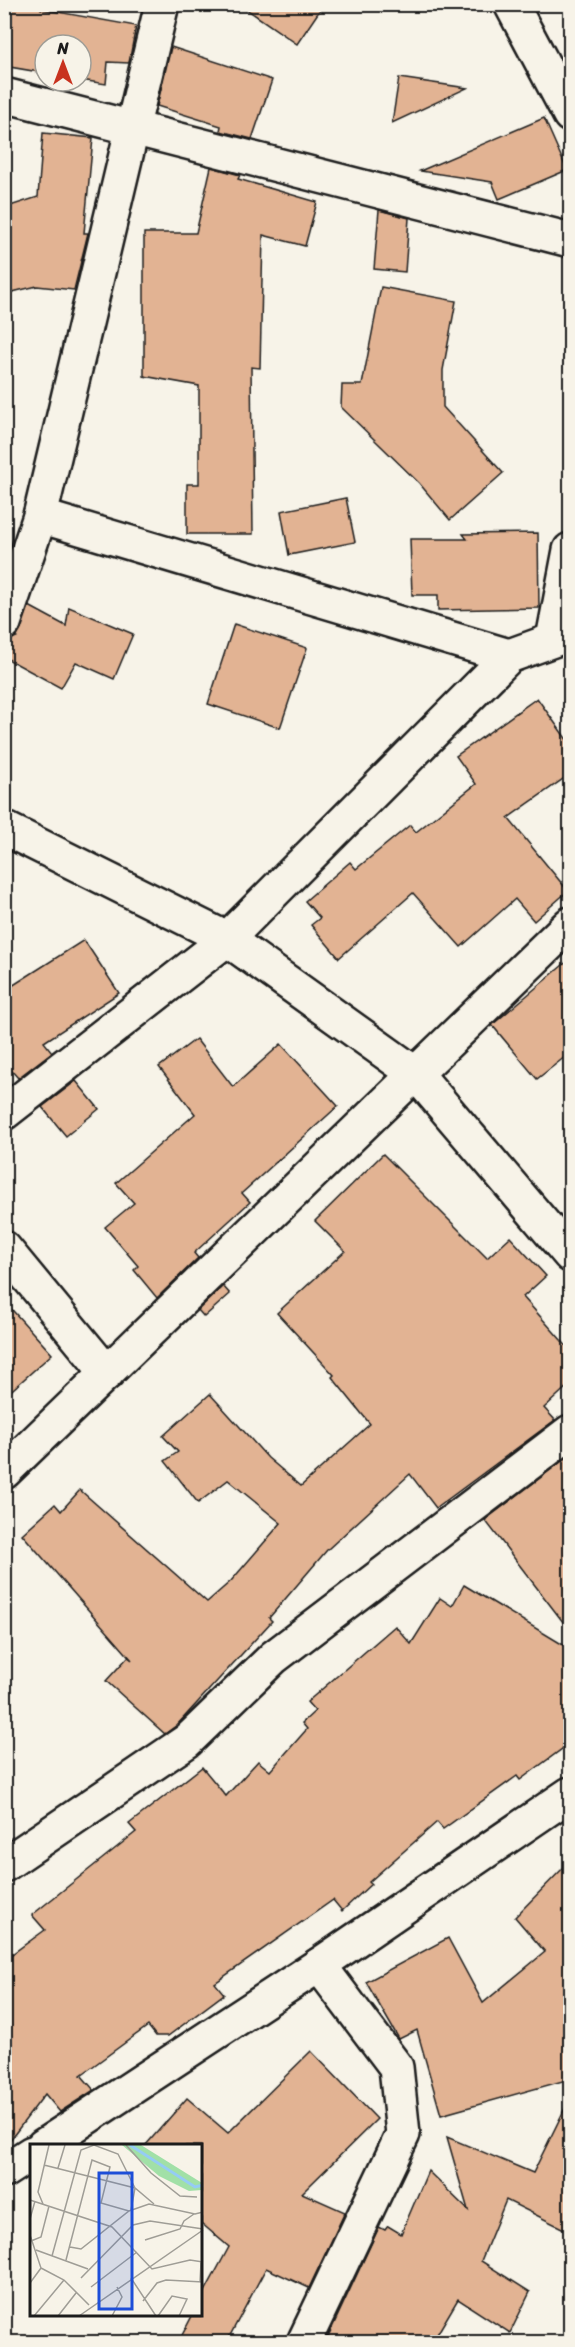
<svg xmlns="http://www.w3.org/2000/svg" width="575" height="2347" font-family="Sriracha,sans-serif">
  <rect width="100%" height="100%" fill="#f7f3e8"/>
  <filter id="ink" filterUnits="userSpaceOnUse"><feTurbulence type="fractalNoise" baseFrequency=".0167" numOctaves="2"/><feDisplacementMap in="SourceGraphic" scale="12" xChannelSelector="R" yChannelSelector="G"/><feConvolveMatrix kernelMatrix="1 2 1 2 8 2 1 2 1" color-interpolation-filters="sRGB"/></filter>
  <g filter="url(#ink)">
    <!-- building -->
    <g fill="#e2b393" stroke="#1c1c1c" stroke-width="1.5">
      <path d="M4,4H42L41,9L136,26L129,63L108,62L106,84L81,80V45H45V73L4,66Z"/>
      <path d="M239,4H324L297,44Z"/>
      <path d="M171,47L272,80L252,139L220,131L221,126L157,106Z"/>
      <path d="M399,78L467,88L392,123Z"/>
      <path d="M544,118L567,170L499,199L492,182L420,171Z"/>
      <path d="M43,133L93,138L84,233H88L74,290L37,286L4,294V208L38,197Z"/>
      <path d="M211,167L240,175L238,179L317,202L305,246L263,235L260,368L251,367L253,534H187V484H199V386L144,376V233H196Z"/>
      <path d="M379,210L409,218L405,272L374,269Z"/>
      <path d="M381,287L456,301L443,370V407L503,473L450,520L419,483L341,407L342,385H362Z"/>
      <path d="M346,498L355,542L289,555L281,511Z"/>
      <path d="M538,533L539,608L438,610V595H412L410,539H467L463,534Z"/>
      <path d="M29,606L66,626L69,607L133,634L114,679L76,662L61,688L4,657V641L17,637Z"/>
      <path d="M234,624L307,648L280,728L208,704Z"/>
      <path d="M537,698L570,744V774L508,818L568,891L534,921L515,899L461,947L413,893L339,958L311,925L320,918L305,901L350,862L356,869L410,825L416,832L476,784L456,756Z"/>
      <path d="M84,940L119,993L44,1042L52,1052L18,1078L4,1062V991Z"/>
      <path d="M570,959V1053L537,1079L492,1025Z"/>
      <path d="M196,1039L233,1087L281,1044L338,1106L242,1193L250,1202L194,1253L198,1258L157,1298L134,1270L138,1266L105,1227L134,1203L116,1183L195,1114L159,1067Z"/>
      <path d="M76,1081L99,1109L66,1136L42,1107Z"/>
      <path d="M383,1154L487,1258L510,1237L546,1276L523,1297L570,1350V1384L544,1408L555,1420L436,1508L410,1474L327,1550L269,1618L272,1621L177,1725L165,1734L106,1681L128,1657L132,1660L22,1534L55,1504L61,1511L80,1490L207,1602L231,1581L281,1523L228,1480L198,1503L165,1461L178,1452L163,1436L210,1394L268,1458L301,1486L370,1424L332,1377L334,1375L277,1313L345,1251L315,1221Z"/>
      <path d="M223,1286L230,1294L204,1317L198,1310Z"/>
      <path d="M4,1301L52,1354L4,1397Z"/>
      <path d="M570,1455V1631L485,1520Z"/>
      <path d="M464,1585L570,1649V1743L520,1780L517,1776L443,1829L437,1822L369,1882L371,1884L342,1911L333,1900L215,1983L224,1994L168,2036H156L148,2026L81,2075L94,2090L60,2112L45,2094L4,2148V1960L45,1930L32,1915L136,1832L129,1824L202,1767L226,1796L258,1761L270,1771L307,1729L302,1723L315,1711L307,1702L395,1626L411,1644L440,1598L452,1606Z"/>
      <path d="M570,1861V2079L441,2115L417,2030L399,2039L366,1982L448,1938L483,2003L545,1952L515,1917Z"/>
      <path d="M311,2051L377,2119L302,2193L345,2212L309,2288L266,2268L226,2343H178L192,2316H201V2299L229,2247L201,2223V2146H145L187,2098L228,2133Z"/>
      <path d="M570,2098V2232L506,2200L481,2261L530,2292L510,2333L458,2299L432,2343H325L379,2227L385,2230L388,2226L401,2234L428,2171L468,2210L447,2137L533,2173Z"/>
    </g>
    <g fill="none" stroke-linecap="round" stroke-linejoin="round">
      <defs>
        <g id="minor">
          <path d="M162,4L40,516L509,656"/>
          <path d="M511,4L570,115"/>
          <path d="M4,95L570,240"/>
          <path d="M4,623L40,516"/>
          <path d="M553,639L570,550"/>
          <path d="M4,828L227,939L417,1075L570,1255"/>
          <path d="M4,1113L227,939L509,656L570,634"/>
          <path d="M4,1248L107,1373"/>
          <path d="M4,1472L570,924"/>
          <path d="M4,1865L187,1741L274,1657L570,1432"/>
          <path d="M43,2146L319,1965L570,1794"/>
          <path d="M4,2171L32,2153"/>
          <path d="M304,2342L403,2134L396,2067L319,1965"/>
        </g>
      </defs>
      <!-- minor casing -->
      <use href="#minor" stroke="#1c1c1c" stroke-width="38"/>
      <!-- minor -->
      <use href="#minor" stroke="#f7f3e8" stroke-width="33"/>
    </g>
  </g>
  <!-- overview -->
  <g transform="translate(30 2144)">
    <rect width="172" height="172" fill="#f7f3e8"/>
    <path d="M92,1H111L172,39V46L159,47L129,32Z" fill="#a1e0a7"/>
    <path fill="none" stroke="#95ccf4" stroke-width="3" d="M100,1L165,43L173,41"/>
    <path fill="none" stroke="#9f9d96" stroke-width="1.5" d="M96,1L121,29L150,52L167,53M14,21L105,44L124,60M28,24L35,1M0,56L82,83L122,125L160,116L173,118M13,60L8,48L19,1M0,75L5,57M0,91L11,124L0,139M115,96L150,85L154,77L164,70M1,97L11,93L19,62M40,103L51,105L99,67L119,60L165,70L173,68M6,106L58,125M22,112L51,6L64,1L88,10L105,44L101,66M36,116L62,16L80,23L71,59L99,67M11,124L34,136L59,161M51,134L103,81L120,77L173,85M101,134L126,172M170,138L171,118M61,143L107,108M113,157L127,139L136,136L173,138M4,172L34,136M28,172L46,149M49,172L173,86M82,172L92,153L87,143M128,172L142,152L157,155L149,172"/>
    <path fill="#1d4ed8" fill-opacity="0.15" stroke="#1d4ed8" stroke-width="3" d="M69,29H102V165H69Z"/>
    <rect width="172" height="172" fill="none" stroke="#1c1c1c" stroke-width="3"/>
  </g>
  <!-- margin -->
  <rect width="575" height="2347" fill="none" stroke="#f7f3e8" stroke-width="24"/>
  <rect x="12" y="12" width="551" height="2323" fill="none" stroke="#1c1c1c" stroke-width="2" filter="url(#ink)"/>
  <!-- north arrow -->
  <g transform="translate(63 63)"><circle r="28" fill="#f7f3e8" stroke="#9f9d96" stroke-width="1.5"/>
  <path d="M0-4.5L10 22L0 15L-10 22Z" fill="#c8321e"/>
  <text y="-9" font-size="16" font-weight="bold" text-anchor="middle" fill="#1c1c1c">N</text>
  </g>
</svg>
